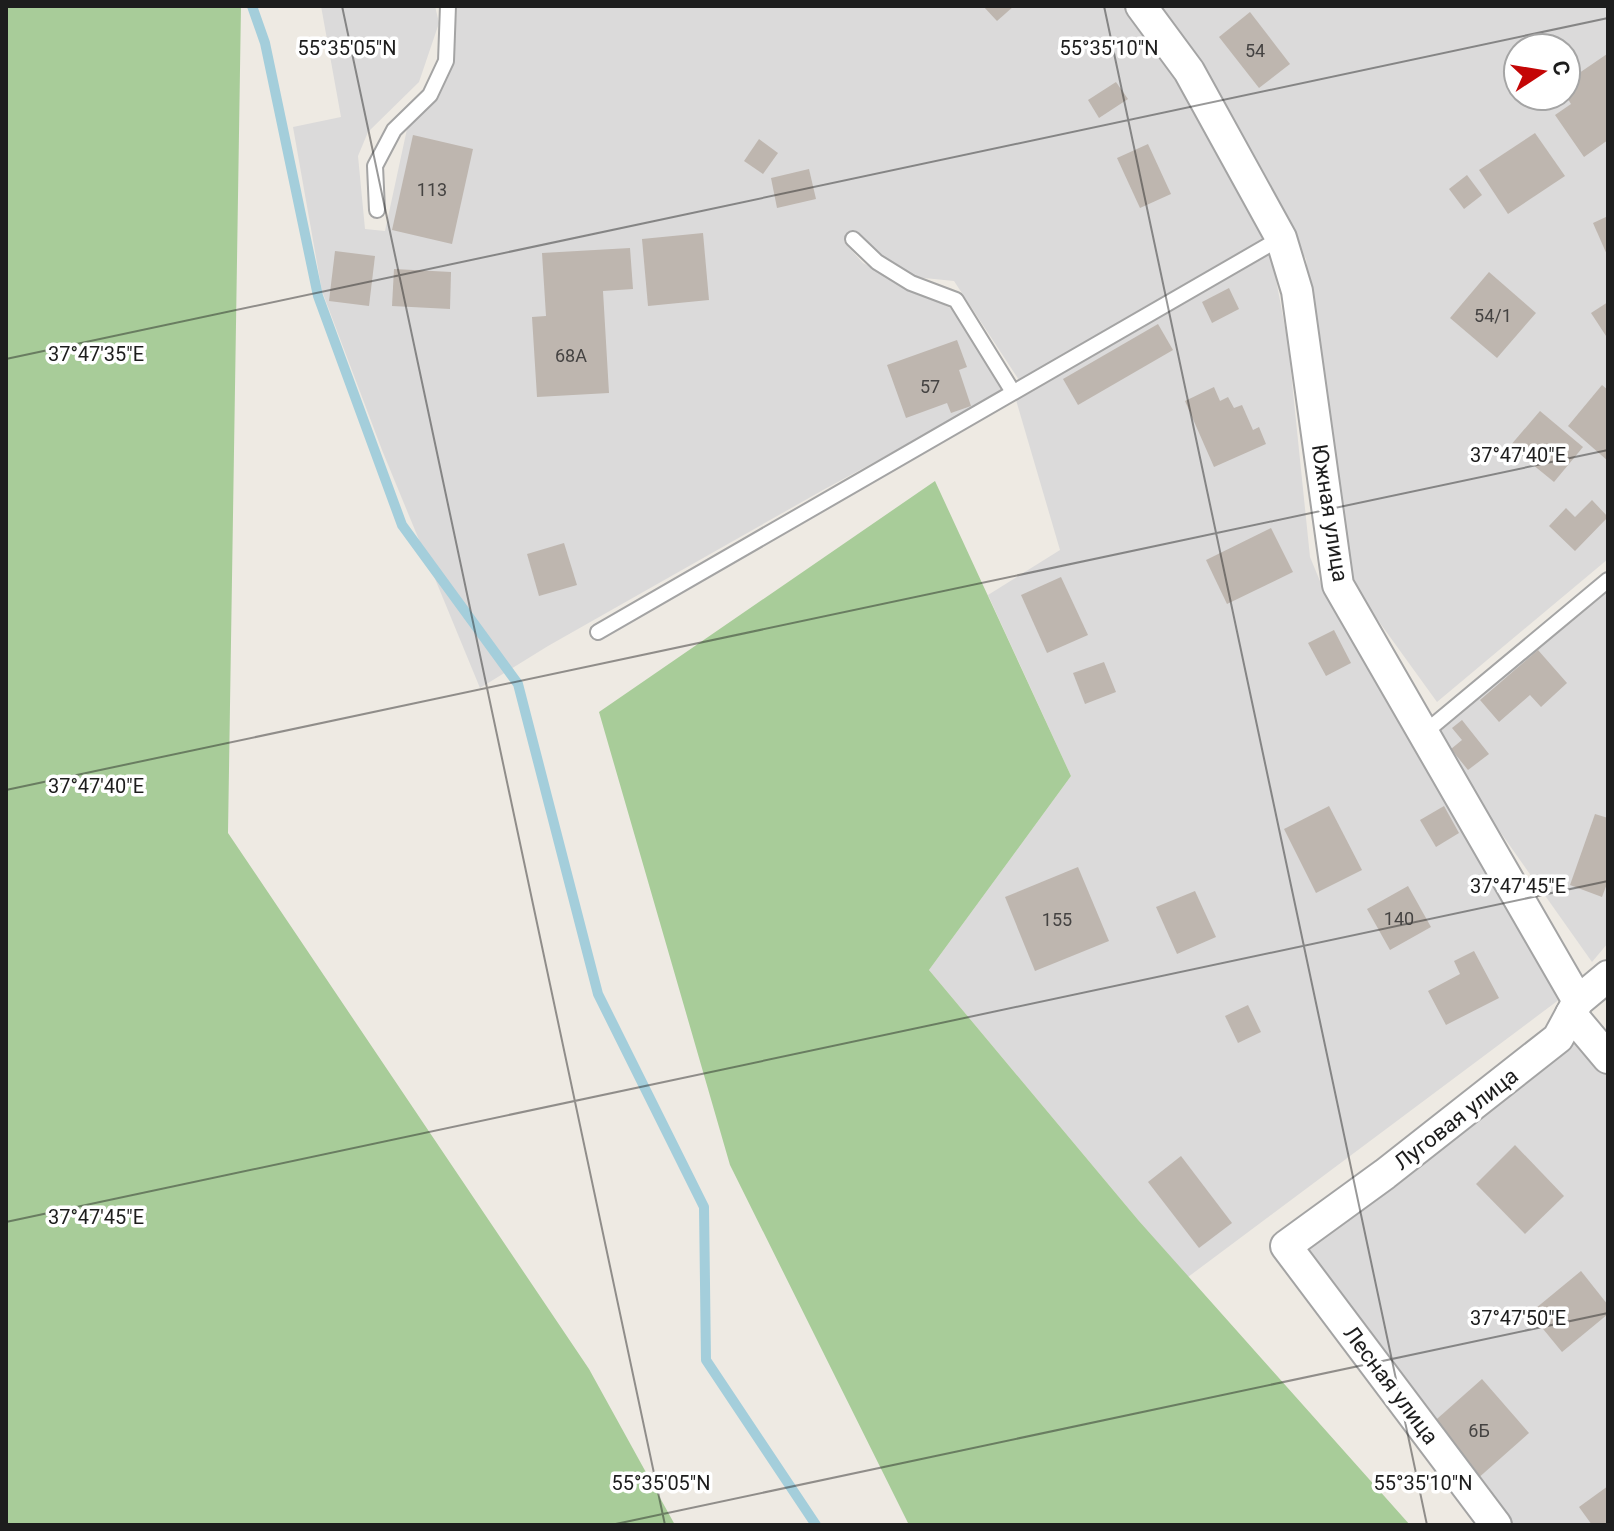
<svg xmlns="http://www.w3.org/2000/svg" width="1614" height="1531" font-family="Roboto,sans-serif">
  <rect width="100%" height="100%" fill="#eeeae3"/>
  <!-- residential -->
  <g fill="#dbdada" fill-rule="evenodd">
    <path d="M321,6H435L439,23L419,82L368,132L358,156L365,229L385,231L407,129L433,100L453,63L457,6H1127L1174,73L1268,237L1019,380L954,281L914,277L882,257L855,232L844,242L863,263L954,310L1004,392L823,490L548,646L480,688L382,450L322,291L293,127L341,117Z"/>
    <path d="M1152,6H1608V559L1437,702L1351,583L1306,259L1198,70ZM1518,48H1566V96H1518Z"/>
    <path d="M1271,253L1288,343L1310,557L1322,586L1450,793L1564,996L1188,1277L1139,1221L929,970L1071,776L988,595L1060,550L1016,400Z"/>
    <path d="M1608,591V943L1592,962L1431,734Z"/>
    <path d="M1583,1036L1608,1067V1525H1501L1295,1248Z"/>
  </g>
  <!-- forest -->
  <g fill="#a8cc99">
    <path d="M6,6H241L228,833L589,1369L675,1525H6Z"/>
    <path d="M935,481L1071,776L929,970L1139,1221L1410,1525H909L730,1165L599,712Z"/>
  </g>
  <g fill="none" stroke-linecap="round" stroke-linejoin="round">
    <!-- stream -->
    <path stroke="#a4cedb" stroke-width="10" d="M252,6L265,43L318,296L402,525L518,684L598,994L704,1207L706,1360L816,1525"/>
  </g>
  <!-- building -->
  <g fill="#beb6af">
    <path d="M983,6H1014L997,21Z"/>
    <path d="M1250,12L1290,64L1259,88L1219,37Z"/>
    <path d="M1607,54L1608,140L1584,157L1555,115L1571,104L1566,96V82Z"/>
    <path d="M1116,82L1128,99L1099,118L1088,100Z"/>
    <path d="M1535,133L1565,176L1508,214L1479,170Z"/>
    <path d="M413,135L473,149L452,244L392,230Z"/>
    <path d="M759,139L778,153L763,174L744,161Z"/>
    <path d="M1148,144L1171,194L1140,208L1117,158Z"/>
    <path d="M809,169L816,199L777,208L771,178Z"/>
    <path d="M1467,175L1482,195L1464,209L1449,189Z"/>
    <path d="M1608,216V257L1593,223Z"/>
    <path d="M703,233L709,300L648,306L642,239Z"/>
    <path d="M630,248L633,289L603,291L609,393L537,397L532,317L546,316L542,253Z"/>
    <path d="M335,251L375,256L369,306L329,301Z"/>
    <path d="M394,269L451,272L450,309L392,306Z"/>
    <path d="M1489,272L1536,313L1497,358L1450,318Z"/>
    <path d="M1229,288L1239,309L1212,323L1202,302Z"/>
    <path d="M1608,302V339L1591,313Z"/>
    <path d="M1158,324L1173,350L1078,405L1063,379Z"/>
    <path d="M957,340L967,367L959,370L971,406L951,413L947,403L906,418L887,365Z"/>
    <path d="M1602,385L1608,390V461L1568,426Z"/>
    <path d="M1214,387L1220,401L1228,397L1234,408L1242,405L1253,430L1259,427L1266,444L1214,467L1185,401Z"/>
    <path d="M1540,411L1583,447L1554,482L1510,446Z"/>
    <path d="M1592,500L1608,517L1575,551L1549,526L1566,508L1575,517Z"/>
    <path d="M1271,528L1293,572L1227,604L1206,560Z"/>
    <path d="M564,543L577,585L539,596L527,554Z"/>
    <path d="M1061,577L1088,635L1047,653L1021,595Z"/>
    <path d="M1334,630L1351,663L1326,676L1308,643Z"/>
    <path d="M1538,650L1567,683L1541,707L1530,695L1499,722L1480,700Z"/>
    <path d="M1104,662L1116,692L1085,704L1073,673Z"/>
    <path d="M1462,720L1489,754L1468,770L1451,749L1462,740L1452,728Z"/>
    <path d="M1329,806L1362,870L1316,893L1284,829Z"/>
    <path d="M1444,806L1459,833L1436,847L1420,820Z"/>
    <path d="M1595,814L1608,818V881L1602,897L1570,885Z"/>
    <path d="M1078,867L1109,941L1035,971L1005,897Z"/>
    <path d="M1408,886L1431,927L1390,950L1367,909Z"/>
    <path d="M1195,891L1216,937L1177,954L1156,907Z"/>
    <path d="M1474,951L1499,998L1446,1025L1428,991L1460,974L1454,961Z"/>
    <path d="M1248,1005L1261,1032L1238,1043L1225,1016Z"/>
    <path d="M1515,1145L1564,1196L1525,1234L1476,1184Z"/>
    <path d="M1181,1156L1232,1223L1199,1248L1148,1182Z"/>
    <path d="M1581,1271L1608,1305V1314L1562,1352L1530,1313Z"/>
    <path d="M1482,1379L1529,1433L1476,1480L1429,1426Z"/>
    <path d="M1608,1486V1525H1592L1579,1507Z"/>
  </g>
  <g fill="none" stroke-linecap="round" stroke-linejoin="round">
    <defs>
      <g id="lane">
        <path d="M377,210L375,166L394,130L430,95L446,61L448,6"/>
        <path d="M853,239L877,262L911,283L956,300L1013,392"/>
        <path d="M598,632L1281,238"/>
        <path d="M1423,734L1608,580"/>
      </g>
      <g id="street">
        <path d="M1141,6L1189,71L1281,238L1297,291L1338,585L1578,1001"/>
        <path d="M1571,1014L1608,1058"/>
        <path d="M1496,1525L1286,1246L1385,1174L1558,1038L1578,1001L1608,976"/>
      </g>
    </defs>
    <!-- lane casing -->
    <use href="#lane" stroke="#a4a4a4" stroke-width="18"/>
    <!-- street casing -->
    <use href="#street" stroke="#a4a4a4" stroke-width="34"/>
    <!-- lane -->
    <use href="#lane" stroke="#fff" stroke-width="14"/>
    <!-- street -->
    <use href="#street" stroke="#fff" stroke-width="30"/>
  </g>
  <!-- ticks -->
  <path fill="none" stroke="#1d1d1d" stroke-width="2" stroke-opacity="0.45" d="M342,6L665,1525M1104,6L1427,1525M6,359L1608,18M6,790L1608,450M6,1222L1608,881M611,1525L1608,1313"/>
  <g text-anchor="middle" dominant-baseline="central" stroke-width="7" stroke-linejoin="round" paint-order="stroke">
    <!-- number labels -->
    <g font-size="18" fill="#454342">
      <text x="1255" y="50">54</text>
      <text x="432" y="189">113</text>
      <text x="1493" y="315">54/1</text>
      <text x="571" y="355">68А</text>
      <text x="930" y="386">57</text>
      <text x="1399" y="918">140</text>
      <text x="1057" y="919">155</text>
      <text x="1479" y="1430">6Б</text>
    </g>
    <!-- street labels -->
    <g font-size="22" fill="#1d1d1d" stroke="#fff">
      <text transform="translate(1330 513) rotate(81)">Южная улица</text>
      <text transform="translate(1456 1119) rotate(-38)">Луговая улица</text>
      <text transform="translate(1391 1385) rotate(53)">Лесная улица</text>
    </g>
  </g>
  <g font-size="20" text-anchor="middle" fill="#1d1d1d" stroke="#fff" stroke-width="7" stroke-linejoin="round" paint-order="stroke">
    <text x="347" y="55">55°35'05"N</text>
    <text x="1109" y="55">55°35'10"N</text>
    <text x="96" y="361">37°47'35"E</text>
    <text x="1518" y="462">37°47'40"E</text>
    <text x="96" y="793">37°47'40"E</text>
    <text x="1518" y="893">37°47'45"E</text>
    <text x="96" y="1224">37°47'45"E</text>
    <text x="1518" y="1325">37°47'50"E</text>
    <text x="661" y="1490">55°35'05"N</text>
    <text x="1423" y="1490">55°35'10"N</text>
  </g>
  <!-- border -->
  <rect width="1614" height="1531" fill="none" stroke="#1d1d1d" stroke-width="16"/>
  <!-- north arrow -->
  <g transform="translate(1542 72) rotate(78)"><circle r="38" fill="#ffffff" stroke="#a5a5a5" stroke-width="2"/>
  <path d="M0-6L14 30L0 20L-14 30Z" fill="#c40606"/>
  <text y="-12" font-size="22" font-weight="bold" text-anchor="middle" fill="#1d1d1d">С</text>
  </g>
</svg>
